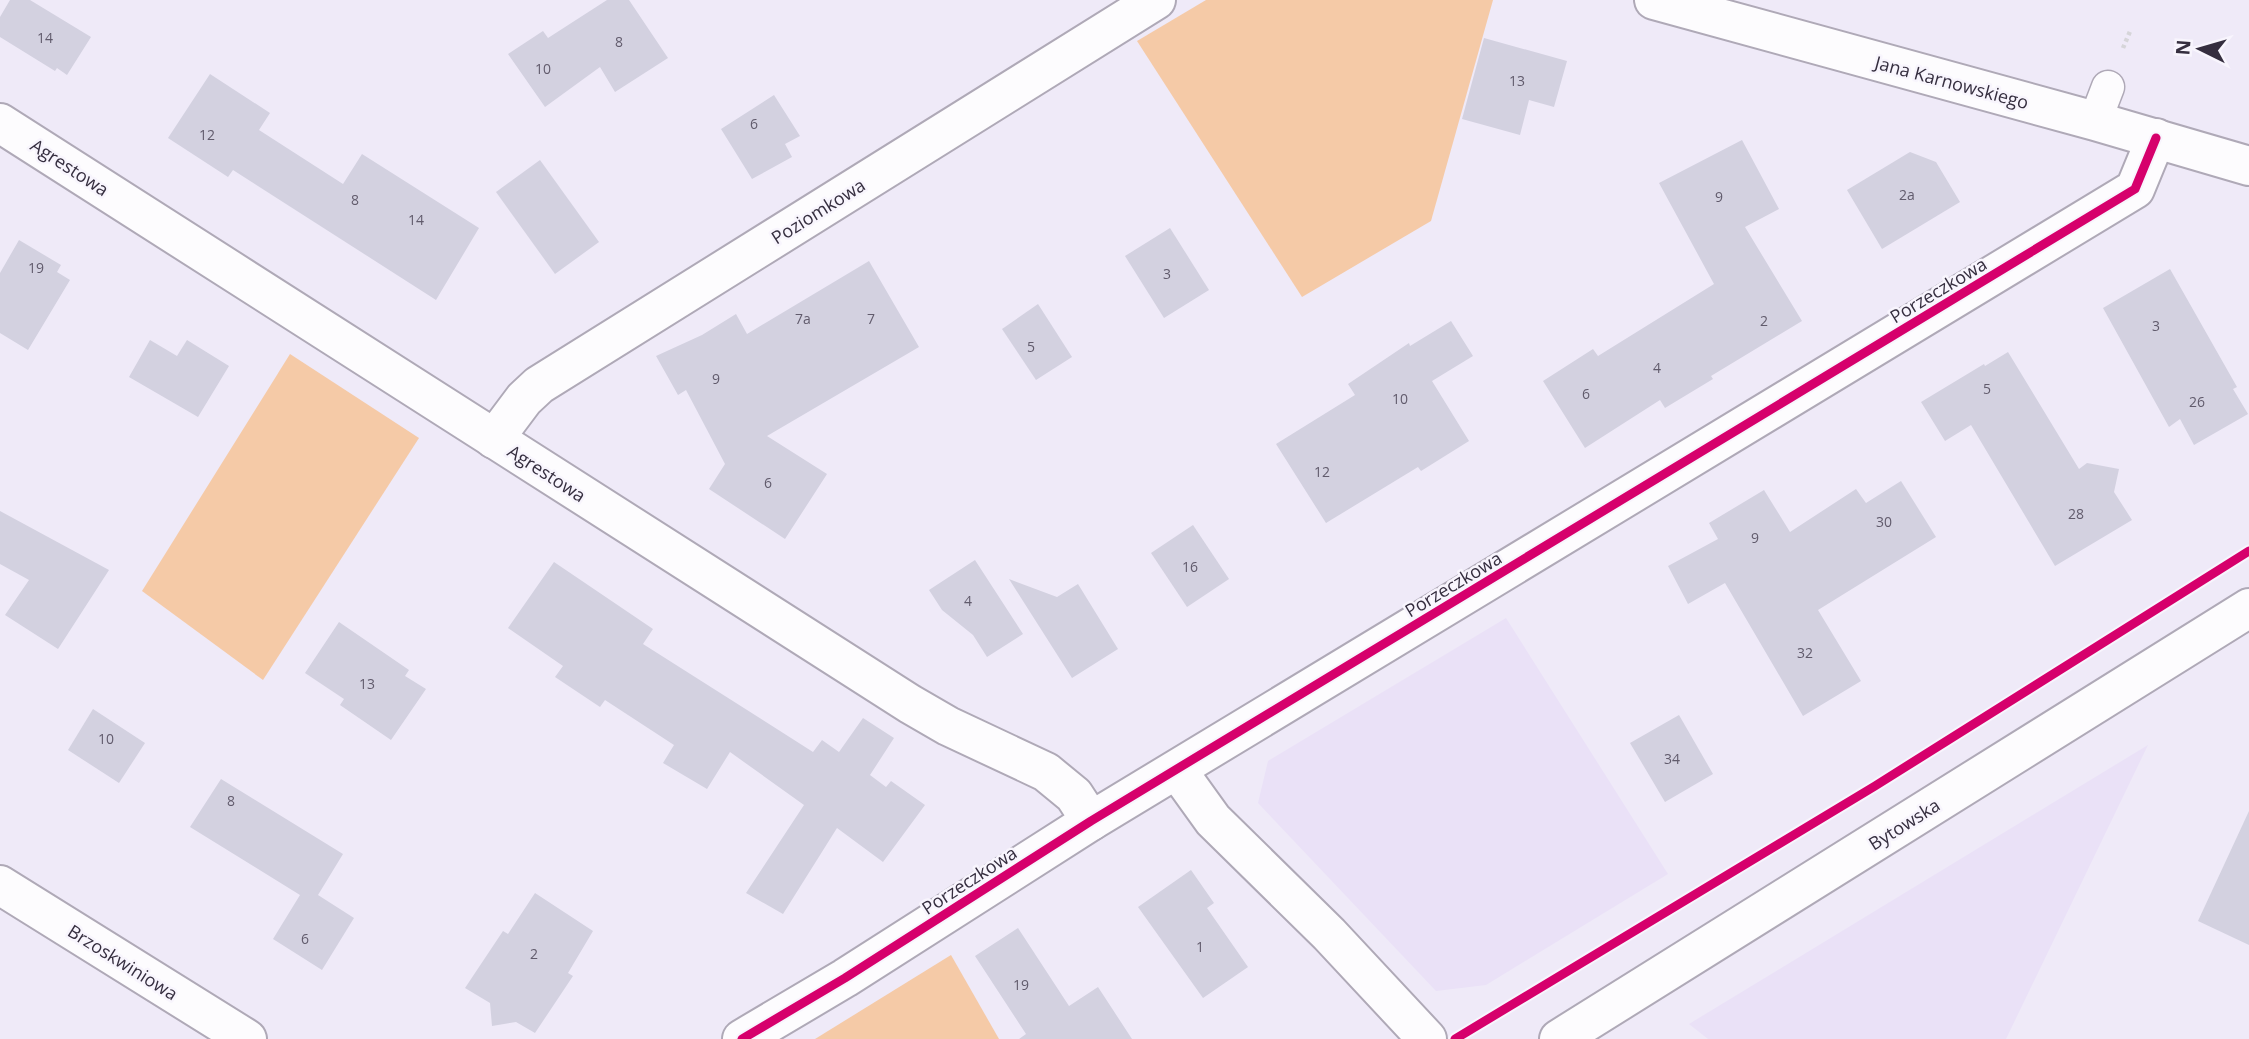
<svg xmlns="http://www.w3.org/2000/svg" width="2249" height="1039" font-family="'Open Sans',sans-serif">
  <rect width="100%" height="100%" fill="#efeaf8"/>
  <!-- built -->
  <g fill="#eae1f7">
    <path d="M1506,618L1668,874L1486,985L1436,991L1258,803L1268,761Z"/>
    <path d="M2148,745L2006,1039H1708L1689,1024Z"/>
  </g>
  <!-- green -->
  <g fill="#f5caa7">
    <path d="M1206,0H1493L1431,221L1302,297L1137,41Z"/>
    <path d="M290,354L419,438L263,680L142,591Z"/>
    <path d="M951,955L999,1039H815Z"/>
  </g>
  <!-- building -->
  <g fill="#d3d1e0">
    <path d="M10,0H30L91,37L67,75L57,68L55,71L0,37V17Z"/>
    <path d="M607,0H629L668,58L615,92L600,67L545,107L508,54L543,31L548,38Z"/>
    <path d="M1484,38L1567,61L1554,107L1529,100L1520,135L1462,119Z"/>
    <path d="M210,74L270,113L259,130L343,184L362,154L479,228L436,300L233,170L228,177L168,138Z"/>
    <path d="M774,95L800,136L785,144L792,157L752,179L721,129Z"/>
    <path d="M1742,140L1779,209L1745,227L1802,321L1711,376L1713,379L1665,408L1660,400L1585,448L1543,381L1593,349L1598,356L1714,284L1659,183Z"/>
    <path d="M1910,152L1936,162L1960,202L1882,249L1847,190Z"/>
    <path d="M540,160L599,242L555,274L496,192Z"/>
    <path d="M1170,228L1209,290L1164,318L1125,256Z"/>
    <path d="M19,240L61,265L57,272L70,280L28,350L0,333V273Z"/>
    <path d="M869,261L919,347L767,436L827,474L785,539L709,489L725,464L686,390L678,395L656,356L702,335L736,314L747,334Z"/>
    <path d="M2170,269L2237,387L2233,389L2248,414L2194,445L2180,419L2169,427L2103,308Z"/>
    <path d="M1038,304L1072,357L1036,380L1002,329Z"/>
    <path d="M1451,321L1473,356L1432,381L1469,441L1421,471L1418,467L1326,523L1276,444L1355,395L1348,384L1409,343L1410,346Z"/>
    <path d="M150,340L177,356L187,340L229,366L198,417L129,377Z"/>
    <path d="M2008,352L2079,469L2087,463L2119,469L2114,492L2132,520L2055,566L1971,425L1945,441L1921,402L1984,364L1985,366Z"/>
    <path d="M1901,481L1936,537L1818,610L1861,681L1803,716L1725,583L1688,604L1668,566L1718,539L1709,523L1764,490L1790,532L1856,489L1866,503Z"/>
    <path d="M0,511L109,570L58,649L5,615L29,580L0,564Z"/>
    <path d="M1193,525L1229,579L1187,607L1151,553Z"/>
    <path d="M975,560L1023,634L987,657L973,635L942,610L929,590Z"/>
    <path d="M554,562L653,629L643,644L813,752L822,740L839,752L863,718L894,738L870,775L886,787L891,781L925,805L883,862L837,828L783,914L746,893L804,805L730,752L707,789L663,763L674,745L605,700L600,707L555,677L563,666L508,628Z"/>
    <path d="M1009,579L1057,597L1078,584L1118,649L1072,678Z"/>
    <path d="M339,622L409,670L405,676L426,689L391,740L340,705L344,699L305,673Z"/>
    <path d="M93,709L145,743L119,783L68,750Z"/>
    <path d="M1679,715L1713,774L1665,802L1630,743Z"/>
    <path d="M221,779L343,854L318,895L354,918L322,970L273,939L300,895L190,827Z"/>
    <path d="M2249,811V945L2198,921Z"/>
    <path d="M1191,870L1214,903L1207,908L1248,967L1203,998L1138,907Z"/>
    <path d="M535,893L593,931L568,973L573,976L535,1033L516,1022L492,1026L490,1003L465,988L503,931L508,934Z"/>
    <path d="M1018,928L1069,1006L1098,987L1132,1039H1019L1026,1034L975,956Z"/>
  </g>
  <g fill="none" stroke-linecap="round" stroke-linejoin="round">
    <defs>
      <path id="service" d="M2095,121L2108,87"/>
      <g id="minor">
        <path d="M1654,0L2095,121L2249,166"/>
        <path d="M0,123L910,704L948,726L1046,772L1074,795L1091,821"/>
        <path d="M494,439L524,399L539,385L1156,0"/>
        <path d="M1177,770L1213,820L1329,934L1427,1039"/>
        <path d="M0,885L247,1039"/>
        <path d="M742,1039L845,978L1091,821L2135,189L2156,138"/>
      </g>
      <path id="tertiary" d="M1559,1039L2249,608"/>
    </defs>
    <!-- service casing -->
    <use href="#service" stroke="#afa9b7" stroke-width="35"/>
    <!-- minor casing -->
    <use href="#minor" stroke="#afa9b7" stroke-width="42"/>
    <!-- tertiary casing -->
    <use href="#tertiary" stroke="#afa9b7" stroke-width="42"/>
    <!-- path -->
    <path stroke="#d6d5d9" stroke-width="4.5" stroke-dasharray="3.5 3.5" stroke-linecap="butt" d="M2123,48L2131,29"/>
    <!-- service -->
    <use href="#service" stroke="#fdfcfe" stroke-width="32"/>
    <!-- minor -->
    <use href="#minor" stroke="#fdfcfe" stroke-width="38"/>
    <!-- tertiary -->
    <use href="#tertiary" stroke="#fdfcfe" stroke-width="38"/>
    <defs>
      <g id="cycleway">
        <path d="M742,1039L845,978L1091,821L2135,189L2156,138"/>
        <path d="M1455,1039L1875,786L2249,551"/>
      </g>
    </defs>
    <!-- cycleway casing -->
    <use href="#cycleway" stroke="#f8f5fd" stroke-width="13"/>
    <!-- cycleway -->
    <use href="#cycleway" stroke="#d6006c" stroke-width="9"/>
  </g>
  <g text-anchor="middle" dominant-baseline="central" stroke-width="5" stroke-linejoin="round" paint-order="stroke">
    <!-- number labels -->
    <g font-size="14" fill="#615b6c">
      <text x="45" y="37">14</text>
      <text x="619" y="41">8</text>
      <text x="543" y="68">10</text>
      <text x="1517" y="80">13</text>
      <text x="754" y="123">6</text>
      <text x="207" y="134">12</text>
      <text x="1907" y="194">2a</text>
      <text x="1719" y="196">9</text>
      <text x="355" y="199">8</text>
      <text x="416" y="219">14</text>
      <text x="36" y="267">19</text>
      <text x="1167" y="273">3</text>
      <text x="803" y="318">7a</text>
      <text x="871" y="318">7</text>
      <text x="1764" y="320">2</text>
      <text x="2156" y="325">3</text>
      <text x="1031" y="346">5</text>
      <text x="1657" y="367">4</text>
      <text x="716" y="378">9</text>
      <text x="1987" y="388">5</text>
      <text x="1586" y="393">6</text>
      <text x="1400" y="398">10</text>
      <text x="2197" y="401">26</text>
      <text x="1322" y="471">12</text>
      <text x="768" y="482">6</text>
      <text x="2076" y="513">28</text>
      <text x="1884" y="521">30</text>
      <text x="1755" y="537">9</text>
      <text x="1190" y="566">16</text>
      <text x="968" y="600">4</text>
      <text x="1805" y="652">32</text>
      <text x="367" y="683">13</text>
      <text x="106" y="738">10</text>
      <text x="1672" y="758">34</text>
      <text x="231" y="800">8</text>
      <text x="305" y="938">6</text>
      <text x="1200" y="946">1</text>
      <text x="534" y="953">2</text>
      <text x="1021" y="984">19</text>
    </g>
    <!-- street labels -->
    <g font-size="18" fill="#352e3f" stroke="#f8f5fd">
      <text transform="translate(1952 82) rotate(15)">Jana Karnowskiego</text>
      <text transform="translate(70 167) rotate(33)">Agrestowa</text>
      <text transform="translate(818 211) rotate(-32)">Poziomkowa</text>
      <text transform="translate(1938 290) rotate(-31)">Porzeczkowa</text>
      <text transform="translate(547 473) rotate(33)">Agrestowa</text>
      <text transform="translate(1453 584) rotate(-31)">Porzeczkowa</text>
      <text transform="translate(1904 824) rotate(-32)">Bytowska</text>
      <text transform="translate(969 880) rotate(-33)">Porzeczkowa</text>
      <text transform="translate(123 962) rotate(32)">Brzoskwiniowa</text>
    </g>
  </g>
  <!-- north arrow -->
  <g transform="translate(2200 49) rotate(275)" stroke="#f8f5fd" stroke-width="5" paint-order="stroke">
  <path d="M0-5L12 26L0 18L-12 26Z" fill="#352e3f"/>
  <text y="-10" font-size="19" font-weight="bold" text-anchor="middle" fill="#352e3f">N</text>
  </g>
</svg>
